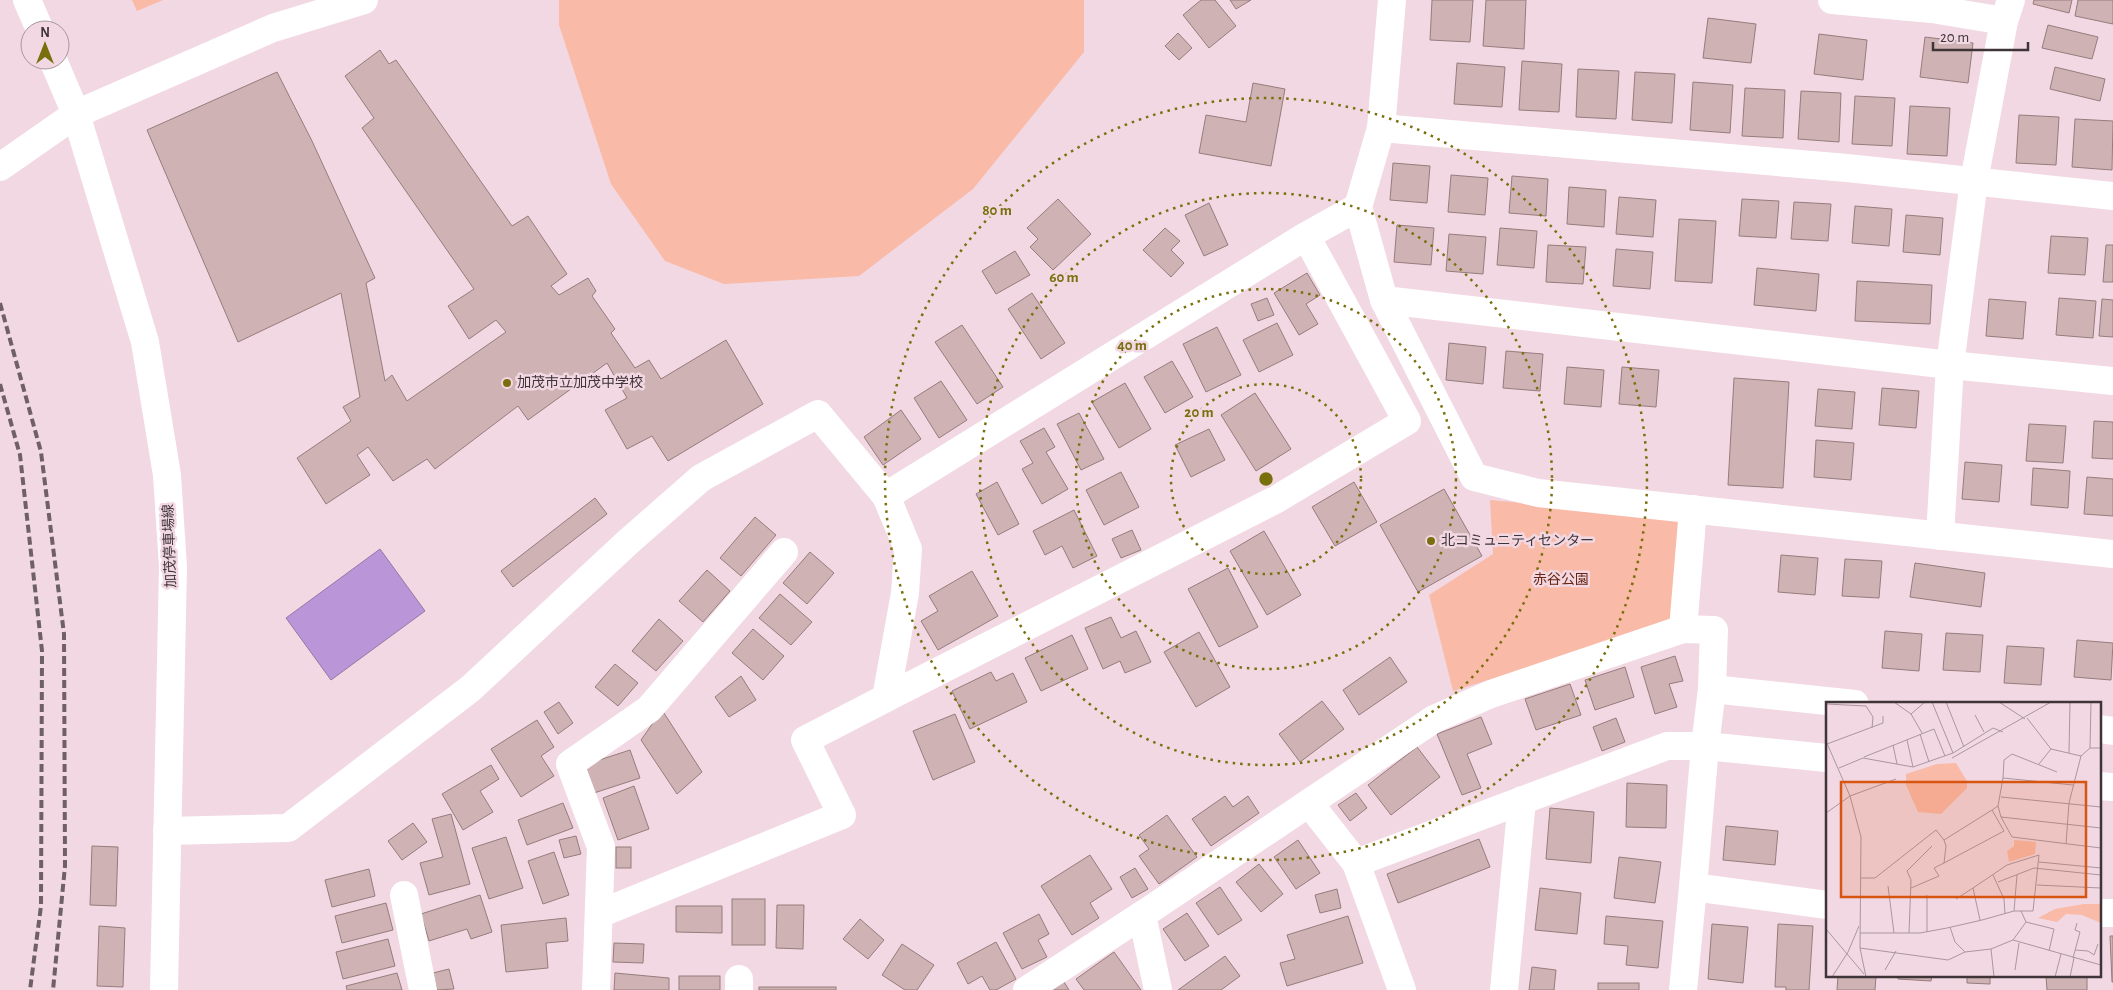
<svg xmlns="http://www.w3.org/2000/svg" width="2113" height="990" font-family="'Alegreya Sans','Noto Sans JP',sans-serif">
  <rect width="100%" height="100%" fill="#f2d8e2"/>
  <!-- green -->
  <g fill="#f9baa8">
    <path d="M132,0H163L137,11Z"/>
    <path d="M559,0H1084V52L973,189L859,276L724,284L665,261L611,184L559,25Z"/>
    <path d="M1490,500L1682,517L1674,622L1453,691L1429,595L1493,554Z"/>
  </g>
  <!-- water -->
  <path fill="#ba95d7" stroke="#9578a7" d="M380,549L425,611L331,680L286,618Z"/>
  <!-- building -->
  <g fill="#cfb3b4" stroke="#967c7d">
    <path d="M1201,0H1215L1236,26L1209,48L1183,15Z"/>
    <path d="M1230,0H1251L1236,9Z"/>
    <path d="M1432,0H1473L1470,42L1430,40Z"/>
    <path d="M1486,0H1526L1524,49L1483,46Z"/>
    <path d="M2034,0H2072L2069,13L2033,4Z"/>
    <path d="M2078,0H2113V24L2075,16Z"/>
    <path d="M1708,18L1756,24L1751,63L1703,58Z"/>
    <path d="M2048,25L2098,37L2092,59L2042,48Z"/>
    <path d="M1178,33L1192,48L1179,60L1165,46Z"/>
    <path d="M1819,34L1867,40L1863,80L1814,74Z"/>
    <path d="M1925,37L1973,43L1968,83L1920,77Z"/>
    <path d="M380,50L389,64L396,60L512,226L528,216L567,274L551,286L559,295L588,278L596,291L592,296L615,329L611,333L635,368L649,360L661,379L726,340L763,404L668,461L652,436L627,449L605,410L627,398L607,363L528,420L518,406L435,469L427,459L393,481L368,447L357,455L370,475L326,504L297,458L351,421L343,407L360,397L341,293L238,342L147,130L277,72L312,141L375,278L366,283L385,381L392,375L407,401L506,332L496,320L469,339L448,306L474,289L362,128L374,118L345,76Z"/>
    <path d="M1522,61L1562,64L1559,112L1519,110Z"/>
    <path d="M1457,63L1505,67L1502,107L1454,104Z"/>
    <path d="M2055,67L2105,79L2100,101L2050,89Z"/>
    <path d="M1578,69L1619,71L1616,119L1576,117Z"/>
    <path d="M1635,72L1675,74L1672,123L1632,120Z"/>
    <path d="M1693,82L1733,85L1730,133L1690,130Z"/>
    <path d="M1253,83L1285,89L1271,166L1199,153L1206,115L1246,122Z"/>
    <path d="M1745,88L1785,90L1783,138L1742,136Z"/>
    <path d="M1801,91L1841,93L1839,142L1798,139Z"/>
    <path d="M1855,96L1895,98L1892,146L1852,144Z"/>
    <path d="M1910,106L1950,108L1947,156L1907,154Z"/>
    <path d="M2019,115L2059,117L2056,165L2016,163Z"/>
    <path d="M2075,119L2113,121L2112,170L2072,167Z"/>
    <path d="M1393,163L1430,166L1427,203L1390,200Z"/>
    <path d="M1451,175L1488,178L1485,215L1448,212Z"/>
    <path d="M1512,176L1548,179L1546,216L1509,213Z"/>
    <path d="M1569,187L1606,190L1604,227L1567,224Z"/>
    <path d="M1619,197L1656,200L1653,237L1616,234Z"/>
    <path d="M1058,199L1091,234L1053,270L1030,247L1038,239L1027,228Z"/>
    <path d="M1742,199L1779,201L1776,238L1739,236Z"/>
    <path d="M1794,202L1831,204L1828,241L1791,239Z"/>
    <path d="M1209,203L1228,245L1204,256L1185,215Z"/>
    <path d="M1855,206L1892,209L1889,246L1852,243Z"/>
    <path d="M1906,215L1943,218L1940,255L1903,252Z"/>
    <path d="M1679,219L1716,221L1712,283L1675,281Z"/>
    <path d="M1397,225L1434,228L1431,265L1394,262Z"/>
    <path d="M1165,228L1180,241L1171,250L1184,263L1171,277L1143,250Z"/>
    <path d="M1500,228L1537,231L1534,268L1497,265Z"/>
    <path d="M1449,234L1486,237L1483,274L1446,271Z"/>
    <path d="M2051,236L2088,238L2085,275L2048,273Z"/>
    <path d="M1548,245L1586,247L1583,284L1546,282Z"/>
    <path d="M2106,245H2113V282H2103Z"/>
    <path d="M1616,249L1653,252L1650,289L1613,286Z"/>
    <path d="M1015,251L1030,275L996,294L982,271Z"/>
    <path d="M1757,268L1819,274L1816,311L1754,305Z"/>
    <path d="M1307,273L1320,295L1306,304L1318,324L1299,335L1274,293Z"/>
    <path d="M1857,281L1932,285L1930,324L1855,321Z"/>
    <path d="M1032,293L1065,343L1041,359L1008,309Z"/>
    <path d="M1267,298L1274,315L1258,321L1251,304Z"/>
    <path d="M2059,298L2096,301L2093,338L2056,335Z"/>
    <path d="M1989,299L2026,302L2023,339L1986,336Z"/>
    <path d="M2102,299L2113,300V337L2099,336Z"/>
    <path d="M1277,323L1293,355L1259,372L1243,340Z"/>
    <path d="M962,325L1003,387L977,404L935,342Z"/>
    <path d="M1217,327L1241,375L1206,392L1183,344Z"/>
    <path d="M1449,343L1486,347L1483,384L1446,380Z"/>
    <path d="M1506,351L1543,354L1540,391L1503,388Z"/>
    <path d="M1172,361L1193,397L1165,413L1144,377Z"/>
    <path d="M1567,367L1604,370L1601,407L1564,404Z"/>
    <path d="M1622,367L1659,370L1656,407L1619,404Z"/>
    <path d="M1734,378L1789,382L1783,488L1728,485Z"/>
    <path d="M941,381L967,420L939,438L914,398Z"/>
    <path d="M1125,383L1151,429L1119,448L1092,402Z"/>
    <path d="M1882,388L1919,391L1916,428L1879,425Z"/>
    <path d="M1818,389L1855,392L1852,429L1815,426Z"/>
    <path d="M1255,393L1291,449L1256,471L1221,415Z"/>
    <path d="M901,410L921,439L883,465L864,437Z"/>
    <path d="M1079,413L1104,459L1081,470L1057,424Z"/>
    <path d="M2094,421L2113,422V459L2092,458Z"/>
    <path d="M2029,424L2066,426L2063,463L2026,461Z"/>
    <path d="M1044,428L1055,447L1046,452L1068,489L1042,504L1022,469L1033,463L1020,441Z"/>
    <path d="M1209,429L1225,460L1191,477L1175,445Z"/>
    <path d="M1816,440L1854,443L1851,480L1814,477Z"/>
    <path d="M1965,462L2002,465L1999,502L1962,499Z"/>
    <path d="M2033,468L2070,471L2068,508L2031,505Z"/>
    <path d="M1121,472L1139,507L1104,525L1086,490Z"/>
    <path d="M2087,477L2113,479V516L2084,514Z"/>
    <path d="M997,482L1019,524L998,535L976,494Z"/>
    <path d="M1354,482L1377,522L1335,546L1312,507Z"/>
    <path d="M1444,489L1482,556L1418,592L1380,525Z"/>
    <path d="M595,498L607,514L513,587L501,571Z"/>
    <path d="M1074,510L1097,556L1073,568L1062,546L1045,555L1033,531Z"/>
    <path d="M755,517L776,535L741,576L720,558Z"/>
    <path d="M1132,530L1141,550L1121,558L1112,539Z"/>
    <path d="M1264,531L1301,595L1267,615L1230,551Z"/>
    <path d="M810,552L834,573L807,604L783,583Z"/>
    <path d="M1781,555L1818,558L1815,595L1778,592Z"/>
    <path d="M1845,559L1882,561L1879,598L1842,596Z"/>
    <path d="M1915,563L1985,573L1981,607L1910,597Z"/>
    <path d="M1228,568L1258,627L1219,647L1188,589Z"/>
    <path d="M707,570L730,591L703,622L679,601Z"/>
    <path d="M972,571L998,616L938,650L921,621L938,611L929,596Z"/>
    <path d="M780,594L812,622L791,645L759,618Z"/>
    <path d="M1111,617L1121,638L1136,631L1151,662L1125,673L1120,661L1103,669L1085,628Z"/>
    <path d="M659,619L683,641L656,671L632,651Z"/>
    <path d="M753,629L784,656L763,680L732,653Z"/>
    <path d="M1885,631L1922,634L1919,671L1882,668Z"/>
    <path d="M1199,632L1230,687L1196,707L1164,652Z"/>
    <path d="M1946,633L1983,635L1980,672L1943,670Z"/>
    <path d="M1072,635L1088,669L1041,691L1025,658Z"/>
    <path d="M2077,640L2113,643L2111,680L2074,677Z"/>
    <path d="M2007,646L2044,648L2041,685L2004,683Z"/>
    <path d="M1675,656L1683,681L1669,684L1677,707L1655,714L1641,667Z"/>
    <path d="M1390,657L1407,682L1359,715L1343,690Z"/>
    <path d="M615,664L638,683L618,706L595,687Z"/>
    <path d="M1625,667L1634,697L1595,710L1585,680Z"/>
    <path d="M991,672L996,681L1013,673L1027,702L970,729L952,691Z"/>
    <path d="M741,676L756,700L729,717L715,697Z"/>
    <path d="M1570,684L1581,715L1536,730L1525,699Z"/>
    <path d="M1322,701L1344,729L1300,762L1279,734Z"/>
    <path d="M559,702L573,723L558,734L544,712Z"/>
    <path d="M662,710L702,772L677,794L641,740Z"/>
    <path d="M955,714L975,762L933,780L913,731Z"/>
    <path d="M1481,717L1492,744L1467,754L1481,788L1462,795L1437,734Z"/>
    <path d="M1616,718L1625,742L1602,751L1593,727Z"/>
    <path d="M537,720L554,747L541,756L554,776L521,797L491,749Z"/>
    <path d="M1417,747L1440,777L1391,815L1368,785Z"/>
    <path d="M630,750L640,778L594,793L584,765Z"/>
    <path d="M491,765L499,779L480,791L493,812L463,830L442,794Z"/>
    <path d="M1627,783L1667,785L1666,828L1626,827Z"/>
    <path d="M634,786L649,829L618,840L603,798Z"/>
    <path d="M1356,793L1367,808L1350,821L1338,805Z"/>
    <path d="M1225,796L1233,807L1248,796L1259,813L1211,846L1192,819Z"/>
    <path d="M563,803L573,828L527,845L518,820Z"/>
    <path d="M1550,808L1594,812L1591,863L1546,859Z"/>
    <path d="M451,814L470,884L429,895L420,863L443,857L432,819Z"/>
    <path d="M1167,815L1197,857L1159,884L1139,856L1149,849L1139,835Z"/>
    <path d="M413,823L427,842L402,860L388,841Z"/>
    <path d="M1726,826L1778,831L1775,865L1723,860Z"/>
    <path d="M576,836L581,854L564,858L559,840Z"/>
    <path d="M506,837L523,888L489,899L472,848Z"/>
    <path d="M1479,839L1490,867L1398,903L1387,874Z"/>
    <path d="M1298,840L1320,873L1296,889L1274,857Z"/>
    <path d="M92,846L118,847L116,906L90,905Z"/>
    <rect x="616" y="847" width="15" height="21"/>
    <path d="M554,852L569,895L543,904L528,861Z"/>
    <path d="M1090,855L1112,889L1090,903L1099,918L1072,935L1041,886Z"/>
    <path d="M1619,857L1661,862L1655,903L1614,898Z"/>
    <path d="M1259,864L1283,894L1261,912L1236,882Z"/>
    <path d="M1135,868L1148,889L1132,898L1120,877Z"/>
    <path d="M369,869L375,896L332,907L325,880Z"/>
    <path d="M1220,887L1242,920L1218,935L1196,903Z"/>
    <path d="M1540,888L1581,893L1577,934L1535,930Z"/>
    <path d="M1337,889L1341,908L1320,913L1315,895Z"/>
    <path d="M480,895L492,932L471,939L467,929L429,941L421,914Z"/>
    <rect x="732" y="899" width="33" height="46"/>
    <path d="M386,903L393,930L342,943L335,916Z"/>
    <path d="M777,905H804L803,949L776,948Z"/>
    <path d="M676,906H722V933L676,932Z"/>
    <path d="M1187,913L1209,946L1185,961L1163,929Z"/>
    <path d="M1039,914L1049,934L1038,940L1047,957L1022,969L1003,933Z"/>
    <path d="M1348,916L1363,963L1287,986L1280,963L1295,959L1287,935Z"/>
    <path d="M1606,916L1663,921L1658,968L1626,965L1628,946L1604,944Z"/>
    <path d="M566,918L568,941L546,943L548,968L506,972L501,925Z"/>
    <path d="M860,919L884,940L868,959L843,939Z"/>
    <path d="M1712,924L1748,927L1743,983L1708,979Z"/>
    <path d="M1778,924L1813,926L1809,990H1786V987H1775Z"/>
    <path d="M99,926L125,928L123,987L97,986Z"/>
    <path d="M2110,936H2113V982H2112Z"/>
    <path d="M388,939L395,966L343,979L336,952Z"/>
    <path d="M996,942L1016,979L996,990H990L982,976L968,984L957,963Z"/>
    <path d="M614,943L644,944L643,963L613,962Z"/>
    <path d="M902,944L934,965L917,990H905L882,975Z"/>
    <path d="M1114,952L1141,990H1084L1076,979Z"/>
    <path d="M1225,956L1240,976L1221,990H1178Z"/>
    <path d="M1532,967L1556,970L1554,990H1529Z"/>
    <path d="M449,969L454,989L437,990L433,973Z"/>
    <path d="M397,973L402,990H347L346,986Z"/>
    <path d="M615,973L669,978V990H614Z"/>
    <rect x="679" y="976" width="41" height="14"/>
    <path d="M1838,976H1876L1875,990H1837Z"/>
    <path d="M1898,976H1932L1931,981L1898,979Z"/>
    <path d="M1967,976H1990V984L1967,983Z"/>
    <path d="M2046,976H2087V990H2047Z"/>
    <path d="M1064,982L1069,990H1052Z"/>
    <rect x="1598" y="983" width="41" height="7"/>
    <rect x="759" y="987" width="77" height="3"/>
  </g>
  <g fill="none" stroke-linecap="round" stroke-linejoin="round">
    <!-- minor -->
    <g stroke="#fff" stroke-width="28">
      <path d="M1392,0L1381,128L1358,207L1384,300L1950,365L2113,381"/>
      <path d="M1832,0L1932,9L2004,21"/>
      <path d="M1381,128L1847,168L2113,196"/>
      <path d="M1306,236L1407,421L1275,500L886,698L905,593L908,549L886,496L1306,236L1358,207"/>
      <path d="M1384,300L1474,477L1538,493L2113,554"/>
      <path d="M1940,536L1950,365L1974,181L2004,21L2011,0"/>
      <path d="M1683,629L1693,509"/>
      <path d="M1712,689L1855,704"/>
      <path d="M2099,729L2113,731"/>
      <path d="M2099,786L2113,787"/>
      <path d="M1309,803L1356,863L1402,990"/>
      <path d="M167,831L288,828L470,689L628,542L701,478L818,414L886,496"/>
      <path d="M1356,863L1667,746H1705L1827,758"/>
      <path d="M1693,887L1827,905"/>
      <path d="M404,895L423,990"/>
      <path d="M2099,913H2113"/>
      <path d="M599,914L842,815L805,740L886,698"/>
      <path d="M739,979V990"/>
      <path d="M596,990L601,847L570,764L649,709L784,552"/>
      <path d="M1027,990L1142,915"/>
      <path d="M1158,990L1142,915L1434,719L1491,694L1683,629L1714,630L1712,689L1705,746L1693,887L1683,990"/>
      <path d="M1504,990L1522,800"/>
    </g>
    <!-- tertiary -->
    <path stroke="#fff" stroke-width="28" d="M76,114L273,28L364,0"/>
    <!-- secondary -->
    <path stroke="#fff" stroke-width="28" d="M76,114L145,342L167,475L173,567L164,990"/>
    <!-- trunk -->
    <g stroke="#fff" stroke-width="28">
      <path d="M27,0L40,30"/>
      <path d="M0,167L76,114L53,60"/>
    </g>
    <!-- rail -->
    <g stroke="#6f6065" stroke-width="4" stroke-dasharray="8 4" stroke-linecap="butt">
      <path d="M0,303L41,452L64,634L65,866L53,990"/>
      <path d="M0,384L20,455L42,651L41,906L30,990"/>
    </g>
  </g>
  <!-- distance rings -->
  <g fill="none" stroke="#796f0d" stroke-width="2.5" stroke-dasharray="2.5 5">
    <circle cx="1266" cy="479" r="95"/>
    <circle cx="1266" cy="479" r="190"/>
    <circle cx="1266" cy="479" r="286"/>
    <circle cx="1266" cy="479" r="381"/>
  </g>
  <!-- markers -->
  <g fill="#796f0d" stroke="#f2d8e2" stroke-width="2">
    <circle cx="507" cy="383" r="5"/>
    <circle cx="1431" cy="541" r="5"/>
  </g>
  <g text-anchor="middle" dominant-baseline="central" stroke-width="5" stroke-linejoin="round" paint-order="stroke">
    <!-- poi labels -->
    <g font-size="14" fill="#3f3438" stroke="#f2d8e2" text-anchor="start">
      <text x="517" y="383">加茂市立加茂中学校</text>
      <text x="1441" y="541">北コミュニティセンター</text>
    </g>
    <!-- street labels -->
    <g font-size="14" fill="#3f3438" stroke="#f2d8e2">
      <text transform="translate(170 546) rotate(-92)">加茂停車場線</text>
    </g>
    <!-- park labels -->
    <g font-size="14" fill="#69240f" stroke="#f2d8e2">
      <text x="1561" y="580">赤谷公園</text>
    </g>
  </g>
  <!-- overview -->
  <g transform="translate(1826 702)">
    <rect width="275" height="275" fill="#f2d8e2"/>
    <path d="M130,61L141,79V86L115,112L92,110L80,83V72L111,62ZM188,138L210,140L209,152L183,160L181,149L188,144ZM258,202H275V221L256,213L240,212L231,220L212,216L229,207Z" fill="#f9baa8"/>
    <path fill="none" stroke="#aa969e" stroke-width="1" d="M68,0L85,12L96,31M106,0L127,51M120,0L138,45M173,0L199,17M0,2L40,4L47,15L46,26M85,12L99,0M149,13L158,30M201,16L225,47L255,54M94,32L103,60M81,38L87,65M0,39L24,94L0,111M1,42L57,21V14M67,43L71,62M264,46L265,0M243,51L244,0M38,55L108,27L119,54M126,56L225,0M213,62L225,47M13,66L37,56L87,65L127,51L167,26L177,30M177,76L178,58L186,52L231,70M247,83L177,76L172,104L175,115L275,126M24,94L70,77M24,94L35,135L34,246L40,275M175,95L275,105M166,108L178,129L118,161L120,144L118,138L166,108L172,104M175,115L186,135L275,146M240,142L243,101L255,54L264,46H275M213,160L275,166M167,173L178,197L179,212M35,176H49L110,128L118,138M172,180L208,166L275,173M211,183L275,186M62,184L68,231M85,186L113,174L108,166L118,161M101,193V230M130,197L147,186M188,209L191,173M200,220L228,227L223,249M124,225L129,240L139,250M0,227L38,272M34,231H94L121,226L156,218L188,209H207L213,153L181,163L147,186L154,218M83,231L85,178L81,169L106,144M187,238L275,263M34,246L122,258L139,250L165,247L187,238L200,220L195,209M165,247L168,275M249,248L262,249L268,253L272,242M247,256L254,230L249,228L251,221M59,268L70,249M189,268L193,241M6,275L22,250L33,224M229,275L235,252M244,275L248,256"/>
    <path fill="#d75510" fill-opacity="0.15" stroke="#d75510" stroke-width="2.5" d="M15,80H260V195H15Z"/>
    <rect width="275" height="275" fill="none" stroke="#3f3438" stroke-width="2.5"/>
  </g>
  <circle cx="1266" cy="479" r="8" fill="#796f0d" stroke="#f2d8e2" stroke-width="2.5"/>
  <g font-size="15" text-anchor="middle" font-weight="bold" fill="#796f0d" stroke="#f2d8e2" stroke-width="5" stroke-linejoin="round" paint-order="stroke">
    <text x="997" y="215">80 m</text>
    <text x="1064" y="282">60 m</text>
    <text x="1132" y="350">40 m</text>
    <text x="1199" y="417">20 m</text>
  </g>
  <!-- north arrow -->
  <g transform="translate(45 45)"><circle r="24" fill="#f2d8e2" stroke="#aa969e"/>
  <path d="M0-4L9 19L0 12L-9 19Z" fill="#796f0d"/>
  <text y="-8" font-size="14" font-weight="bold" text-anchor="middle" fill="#3f3438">N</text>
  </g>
  <!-- scale -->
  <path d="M1933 42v8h95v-8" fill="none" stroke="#3f3438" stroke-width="2.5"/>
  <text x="1940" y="42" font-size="15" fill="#3f3438" stroke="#f2d8e2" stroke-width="4" paint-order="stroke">20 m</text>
</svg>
